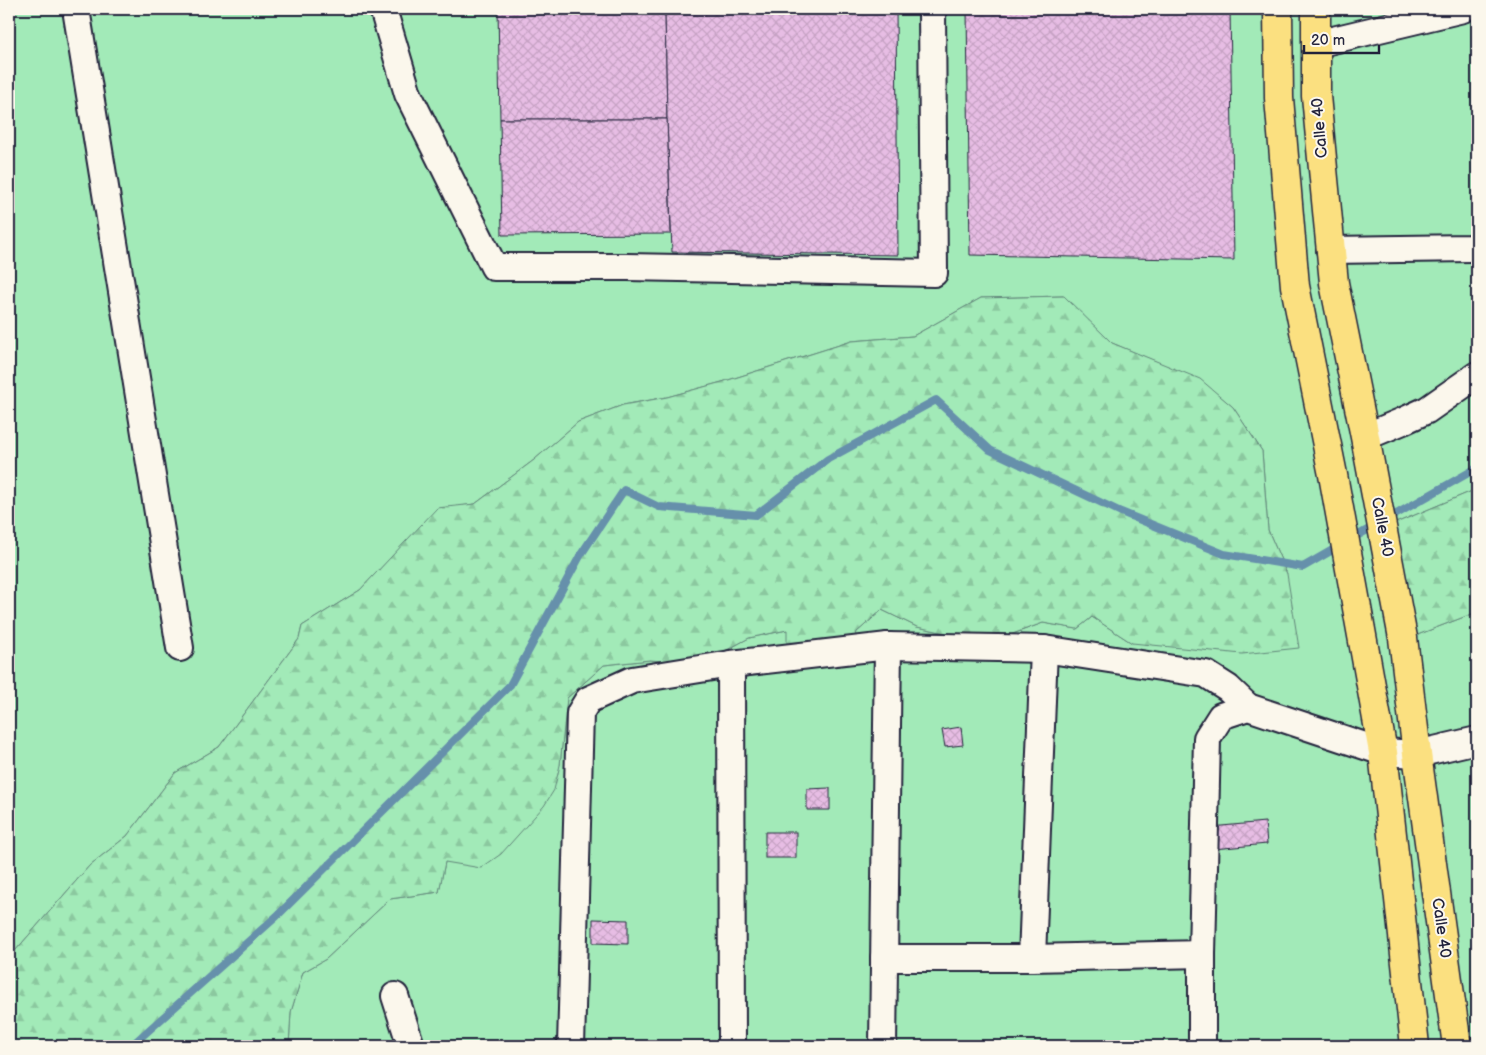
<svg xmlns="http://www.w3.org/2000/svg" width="1486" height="1055" font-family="'Balsamiq Sans',sans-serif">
  <defs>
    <pattern id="forest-firs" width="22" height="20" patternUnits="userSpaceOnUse" patternTransform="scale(1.25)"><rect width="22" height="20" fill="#a2eab8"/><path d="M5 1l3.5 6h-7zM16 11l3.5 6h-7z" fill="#8bc89f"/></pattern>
    <pattern id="building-cross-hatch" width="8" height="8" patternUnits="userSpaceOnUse" patternTransform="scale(1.25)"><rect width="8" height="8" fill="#e7bde4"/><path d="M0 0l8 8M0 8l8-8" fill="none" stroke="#c6a2c4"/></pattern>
  </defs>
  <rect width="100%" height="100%" fill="#fbf7ec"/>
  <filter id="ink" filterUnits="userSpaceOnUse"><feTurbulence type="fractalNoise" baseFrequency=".02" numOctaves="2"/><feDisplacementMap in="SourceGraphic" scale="10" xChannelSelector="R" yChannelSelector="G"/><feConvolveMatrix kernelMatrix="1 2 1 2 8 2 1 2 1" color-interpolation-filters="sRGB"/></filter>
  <g filter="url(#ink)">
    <!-- grass -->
    <path fill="#a2eab8" stroke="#62867a" d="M9,9H1477V489L1391,525L1412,637L1477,612V1046H289L291,1012L303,972L326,959L390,899L439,892L445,862L560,765L567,698L604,665L650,660L701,664L749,638L787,630L840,663L857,632L882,610L917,627L990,642L1043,623L1077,629L1092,617L1132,643L1287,574L1268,530L1262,451L1233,407L1200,380L1112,343L1063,296L981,298L913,336L852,341L722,382L667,397L623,405L578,422L534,460L475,504L437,509L360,590L302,626L299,639L219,747L175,773L127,836L90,865L9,958Z"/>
    <!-- forest -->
    <g fill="url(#forest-firs)" stroke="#62867a">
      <path d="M1064,296L1112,343L1200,379L1233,407L1262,451L1268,530L1287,574L1299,648L1242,654L1132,643L1092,617L1077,629L1043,623L990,642L917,627L882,610L857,632L840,663L787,650V630L749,638L701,664L650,660L604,665L567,698L560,765L554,790L544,806L501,854L481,868L445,862L439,892L390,899L326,959L303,972L291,1012L289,1046H9V958L90,865L127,836L175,773L219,747L299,639L302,626L360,590L437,508L475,504L534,460L578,422L623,405L667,397L722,382L852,341L913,336L981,298Z"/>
      <path d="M1477,489V612L1412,637L1391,525Z"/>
    </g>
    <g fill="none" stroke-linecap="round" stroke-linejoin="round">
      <!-- stream -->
      <g stroke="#6690ab" stroke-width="8">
        <path d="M1386,520L1477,468"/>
        <path d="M131,1046L277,916L510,685L580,556L624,490L659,507L756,515L828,459L936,400L990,450L1121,512L1224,554L1303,567L1376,525"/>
      </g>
    </g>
    <!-- building -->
    <g fill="url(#building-cross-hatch)" stroke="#22223b">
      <path d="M498,9H665L667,119H500Z"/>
      <path d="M665,9H896L898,255L672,252L667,119Z"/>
      <path d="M967,9H1230L1234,260L970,255Z"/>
      <path d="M500,119H667L671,234L502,235Z"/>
      <path d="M961,727L963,745L945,747L942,730Z"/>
      <path d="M830,788V810H807V789Z"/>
      <path d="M1265,822L1267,844L1213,849L1211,827Z"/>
      <rect x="765" y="832" width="31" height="26"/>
      <path d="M593,919L628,920V944L593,943Z"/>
    </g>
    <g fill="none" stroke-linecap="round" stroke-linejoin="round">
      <defs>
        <g id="minor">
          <path d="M76,9L180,648"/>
          <path d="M383,9L408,94L494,267H627L934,273L932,9"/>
          <path d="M1316,44L1463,9"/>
          <path d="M1330,250L1471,248L1477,246"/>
          <path d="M1365,437L1403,421L1427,410L1477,375"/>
          <path d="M731,664L732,1046"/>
          <path d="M884,958H1032L1202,954"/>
          <path d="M1032,958L1044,649"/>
          <path d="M395,996L411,1046"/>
          <path d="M571,1046L580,713L588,700L632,680L731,664L888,646L1044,649L1206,674L1228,688L1248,707"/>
          <path d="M883,1046L888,646"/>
          <path d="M1202,1046V954L1207,738L1221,716L1248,707L1383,752L1417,754L1477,740"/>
        </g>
        <g id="major">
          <path d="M1278,9L1279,98L1295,286L1333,475L1383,752L1415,1046"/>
          <path d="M1316,9V96L1334,283L1365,437L1403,638L1417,754L1457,1046"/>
        </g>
      </defs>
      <!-- minor casing -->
      <use href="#minor" stroke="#22223b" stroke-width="30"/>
      <!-- major casing -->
      <use href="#major" stroke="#22223b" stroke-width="31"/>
      <!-- minor -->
      <use href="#minor" stroke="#fbf7ec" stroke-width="26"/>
      <!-- major -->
      <use href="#major" stroke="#fbe080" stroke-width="28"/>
    </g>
  </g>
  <g text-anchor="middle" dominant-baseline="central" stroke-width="4" stroke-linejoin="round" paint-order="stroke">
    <!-- street labels -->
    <g font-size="16" fill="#22223b" stroke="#fbf7ec">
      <text transform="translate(1320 128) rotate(-95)">Calle 40</text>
      <text transform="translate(1382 527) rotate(79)">Calle 40</text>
      <text transform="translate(1441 928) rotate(82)">Calle 40</text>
    </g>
  </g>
  <!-- margin -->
  <rect width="1486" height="1055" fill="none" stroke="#fbf7ec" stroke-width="30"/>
  <rect x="15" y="15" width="1456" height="1025" fill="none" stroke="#22223b" stroke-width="2" filter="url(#ink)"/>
  <!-- scale -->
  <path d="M1304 45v8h75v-8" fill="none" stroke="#22223b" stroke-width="2.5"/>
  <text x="1311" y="45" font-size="15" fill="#22223b" stroke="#fbf7ec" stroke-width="4" paint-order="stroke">20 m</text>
</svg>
